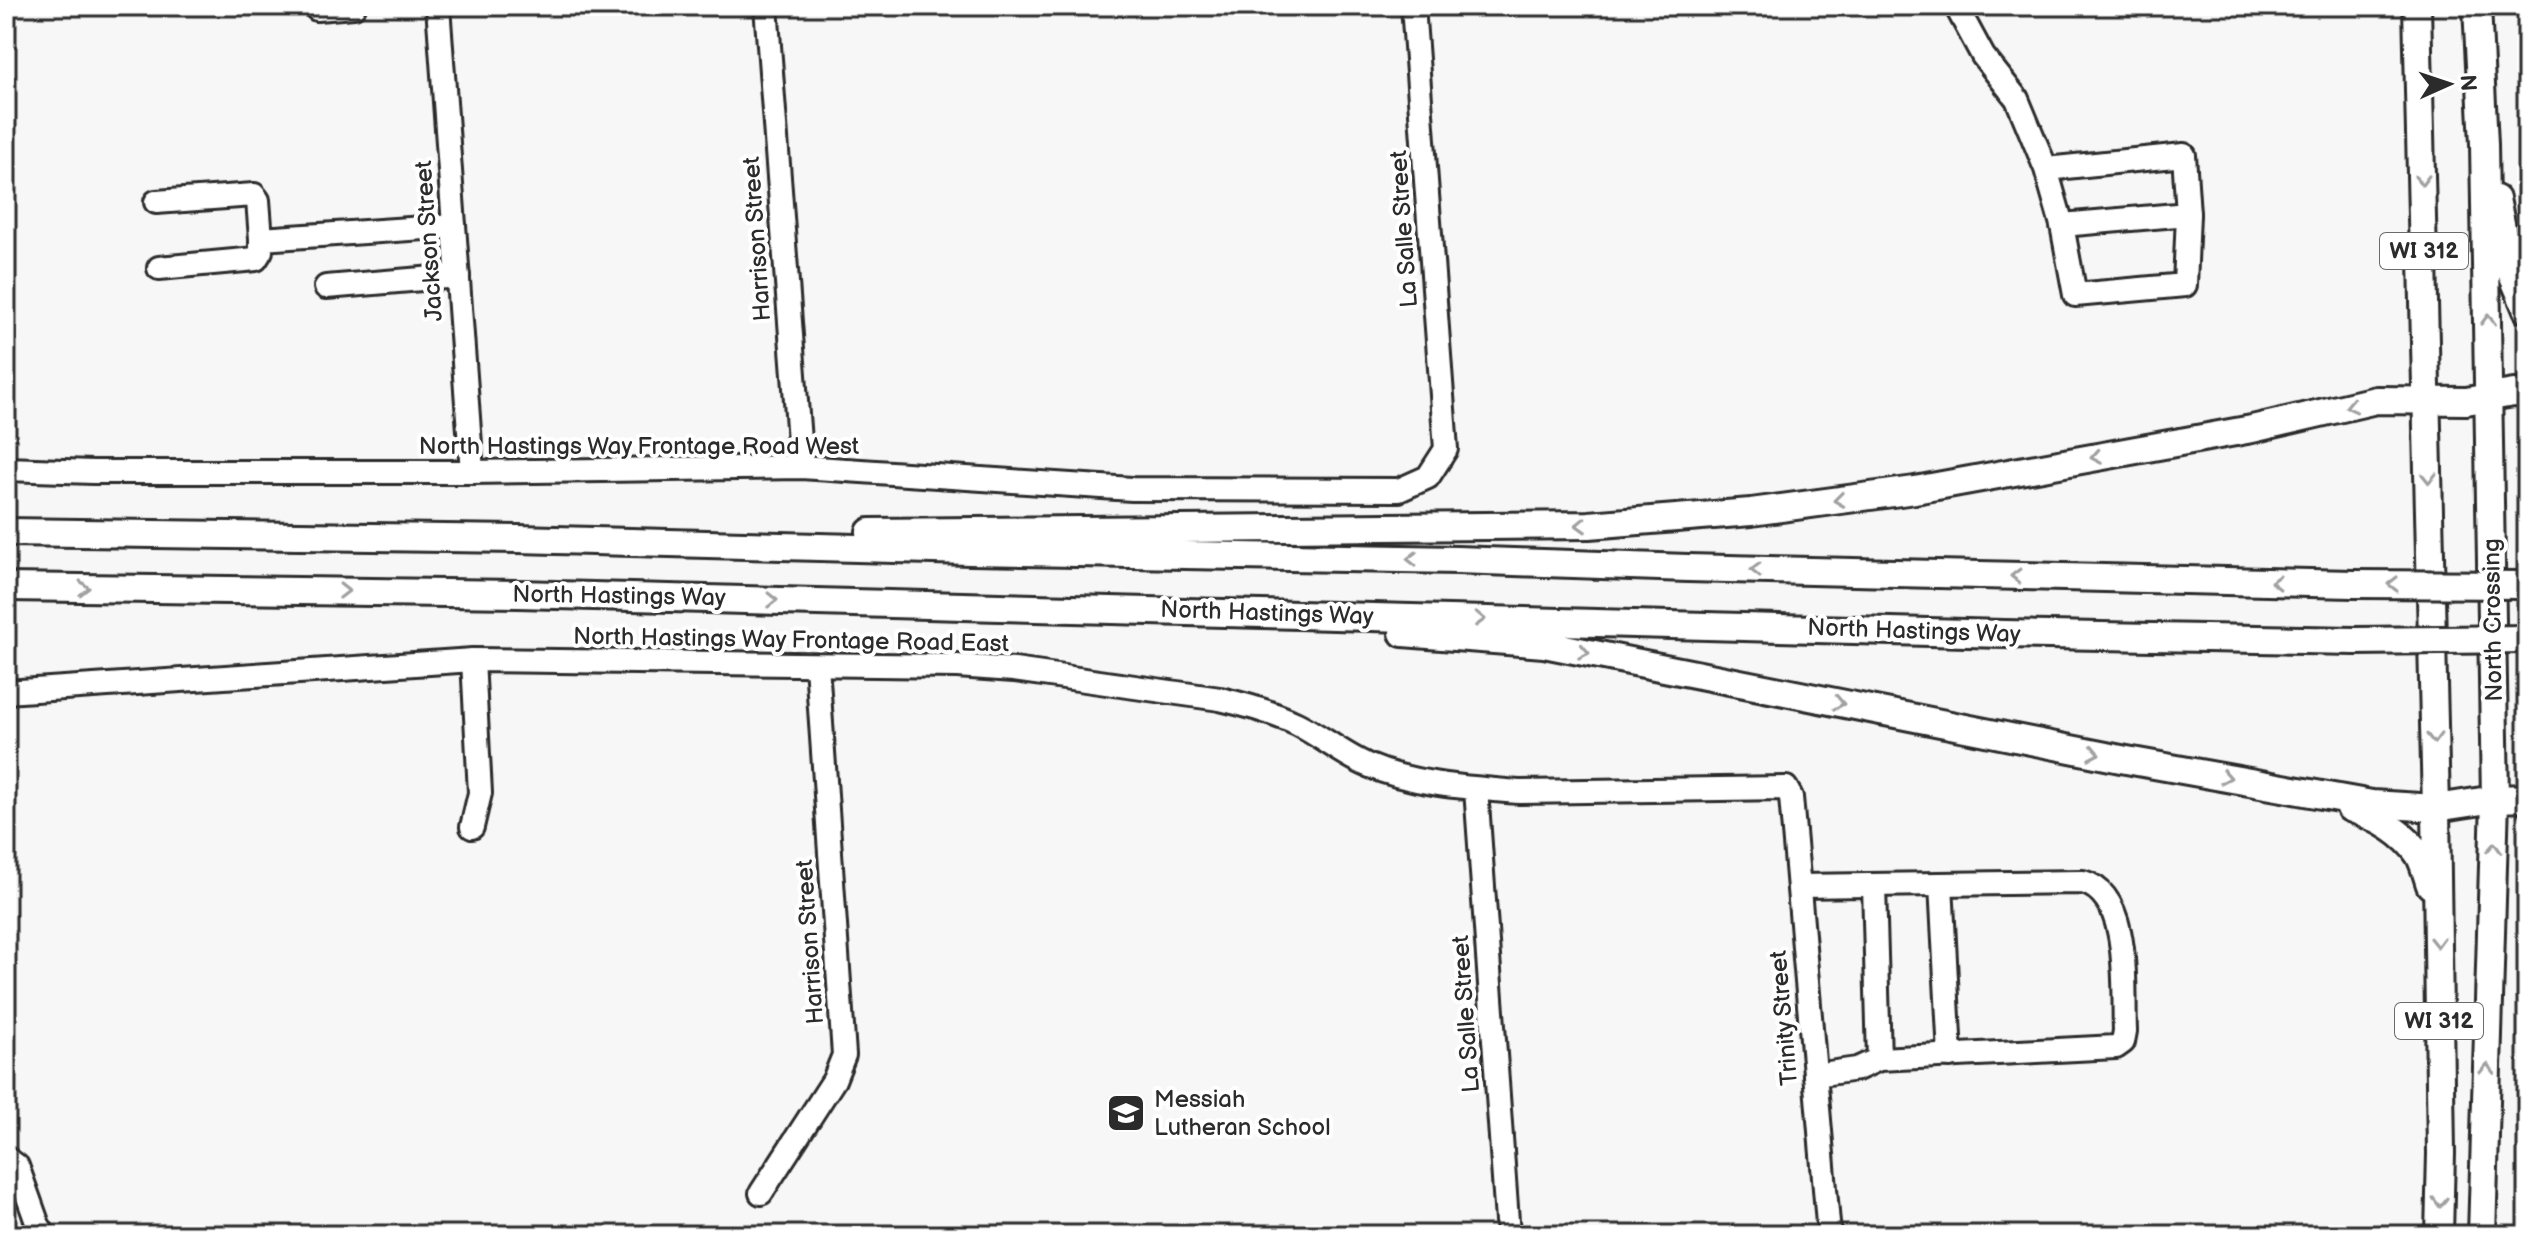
<svg xmlns="http://www.w3.org/2000/svg" width="2533" height="1241" font-family="'Balsamiq Sans',sans-serif">
  <rect width="100%" height="100%" fill="#f7f7f7"/>
  <filter id="ink" filterUnits="userSpaceOnUse"><feTurbulence type="fractalNoise" baseFrequency=".0125" numOctaves="2"/><feDisplacementMap in="SourceGraphic" scale="16" xChannelSelector="R" yChannelSelector="G"/><feConvolveMatrix kernelMatrix="1 2 1 2 8 2 1 2 1" color-interpolation-filters="sRGB"/></filter>
  <g filter="url(#ink)">
    <g fill="none" stroke-linecap="round" stroke-linejoin="round">
      <defs>
        <g id="minor">
          <path d="M438,6L472,472"/>
          <path d="M766,6L801,467"/>
          <path d="M1956,6L1983,56L2017,99L2046,169L2062,225L2075,295L2185,285L2188,214L2184,155L2046,169"/>
          <path d="M317,9L354,6"/>
          <path d="M156,202L254,195L258,200L261,239"/>
          <path d="M2062,225L2188,214"/>
          <path d="M159,268L256,259L261,251V239L454,226"/>
          <path d="M326,287L458,276"/>
          <path d="M6,469L93,472H472L801,467L1132,489L1399,490L1428,477L1446,449L1413,6"/>
          <path d="M6,692L473,660L957,666L1014,670L1220,699C1247,705 1272,712 1297,724C1321,736 1342,754 1367,765C1414,785 1469,788 1520,792L1786,788L1791,797L1829,1235"/>
          <path d="M1476,789L1508,1235"/>
          <path d="M472,827L480,793L473,660"/>
          <path d="M1941,884L1950,1056"/>
          <path d="M1799,886L2083,882C2132,895 2123,990 2125,1031L2123,1042L2116,1047L1879,1059L1857,1069L1815,1075"/>
          <path d="M1874,886L1879,1059"/>
          <path d="M6,1158L17,1166L38,1225L44,1235"/>
          <path d="M761,1193L834,1080L844,1055L817,665"/>
        </g>
        <g id="major">
          <path d="M2417,6L2436,808L2441,1153L2439,1235"/>
          <path d="M2477,6L2484,144L2495,799L2482,1235"/>
          <path d="M2496,199L2511,272L2527,310"/>
          <path d="M6,532L518,539L970,551L1457,560L1688,568L2354,584"/>
          <path d="M870,532L1589,525L1751,512L1915,490L2252,429L2376,400L2466,401L2514,393L2527,394"/>
          <path d="M6,587L518,594L2004,634L2355,641"/>
          <path d="M1403,633L1544,644L2121,759L2372,804L2436,808L2495,799L2527,798"/>
          <path d="M2350,808C2375,817 2404,832 2419,855C2424,864 2427,876 2430,885"/>
        </g>
      </defs>
      <!-- minor casing -->
      <use href="#minor" stroke="#2b2b2b" stroke-width="28"/>
      <!-- major casing -->
      <use href="#major" stroke="#2b2b2b" stroke-width="32"/>
      <!-- minor -->
      <use href="#minor" stroke="#fff" stroke-width="22"/>
      <!-- major -->
      <use href="#major" stroke="#fff" stroke-width="26"/>
      <defs>
        <g id="major-bridge">
          <path d="M2354,584L2527,585"/>
          <path d="M2355,641L2527,639"/>
        </g>
      </defs>
      <!-- major-bridge casing -->
      <use href="#major-bridge" stroke="#2b2b2b" stroke-width="32" stroke-linecap="butt"/>
      <!-- major-bridge -->
      <use href="#major-bridge" stroke="#fff" stroke-width="26"/>
    </g>
    <!-- one-way arrows -->
    <defs><path id="oneway-chevron" d="M-2-3.5L2.5 0L-2 3.5" fill="none" stroke-width="1.6" stroke-linecap="round" stroke-linejoin="round" transform="scale(2)"/></defs>
    <g stroke="#a0a0a0">
      <use href="#oneway-chevron" transform="translate(2422 180) rotate(89)"/>
      <use href="#oneway-chevron" transform="translate(2488 320) rotate(-91)"/>
      <use href="#oneway-chevron" transform="translate(2351 406) rotate(167)"/>
      <use href="#oneway-chevron" transform="translate(2096 457) rotate(170)"/>
      <use href="#oneway-chevron" transform="translate(2429 478) rotate(89)"/>
      <use href="#oneway-chevron" transform="translate(1839 500) rotate(173)"/>
      <use href="#oneway-chevron" transform="translate(1581 525) rotate(178)"/>
      <use href="#oneway-chevron" transform="translate(1412 559) rotate(-179)"/>
      <use href="#oneway-chevron" transform="translate(1756 570) rotate(-179)"/>
      <use href="#oneway-chevron" transform="translate(2016 576) rotate(-179)"/>
      <use href="#oneway-chevron" transform="translate(2276 582) rotate(-179)"/>
      <use href="#oneway-chevron" transform="translate(2393 584) rotate(-180)"/>
      <use href="#oneway-chevron" transform="translate(84 588) rotate(1)"/>
      <use href="#oneway-chevron" transform="translate(344 591) rotate(1)"/>
      <use href="#oneway-chevron" transform="translate(772 600) rotate(1)"/>
      <use href="#oneway-chevron" transform="translate(1480 619) rotate(2)"/>
      <use href="#oneway-chevron" transform="translate(1584 652) rotate(11)"/>
      <use href="#oneway-chevron" transform="translate(1839 703) rotate(11)"/>
      <use href="#oneway-chevron" transform="translate(2434 738) rotate(89)"/>
      <use href="#oneway-chevron" transform="translate(2094 753) rotate(11)"/>
      <use href="#oneway-chevron" transform="translate(2226 777) rotate(10)"/>
      <use href="#oneway-chevron" transform="translate(2494 848) rotate(-88)"/>
      <use href="#oneway-chevron" transform="translate(2437 942) rotate(89)"/>
      <use href="#oneway-chevron" transform="translate(2487 1069) rotate(-88)"/>
      <use href="#oneway-chevron" transform="translate(2440 1202) rotate(91)"/>
    </g>
  </g>
  <!-- icons -->
  <defs>
    <symbol id="school-square" viewBox="-11 -11 22 22"><rect x="-9" y="-9" width="18" height="18" rx="4" fill="#2b2b2b" stroke="#fff"/><path d="M0-5L7-2L0 1L-7-2ZM-4 1L0 2.5L4 1V4Q0 6-4 4Z" fill="#fff"/></symbol>
  </defs>
  <g fill-rule="evenodd">
    <use href="#school-square" x="1104" y="1091" width="44" height="44"/>
  </g>
  <g text-anchor="middle" dominant-baseline="central" stroke-width="8" stroke-linejoin="round" paint-order="stroke">
    <!-- shield labels -->
    <g fill="#fff" stroke="#6b6b6b" stroke-width="2">
      <rect x="2380" y="233" width="88" height="36" rx="6"/>
      <rect x="2395" y="1003" width="88" height="36" rx="6"/>
    </g>
    <g font-size="22" font-weight="bold" fill="#2b2b2b">
      <text x="2424" y="251">WI 312</text>
      <text x="2439" y="1021">WI 312</text>
    </g>
    <!-- street labels -->
    <g font-size="24" fill="#2b2b2b" stroke="#fff">
      <text transform="translate(1404 229) rotate(-94)">La Salle Street</text>
      <text transform="translate(757 239) rotate(-94)">Harrison Street</text>
      <text transform="translate(429 241) rotate(-94)">Jackson Street</text>
      <text x="639" y="446">North Hastings Way Frontage Road West</text>
      <text transform="translate(619 596) rotate(1)">North Hastings Way</text>
      <text transform="translate(1267 613) rotate(2)">North Hastings Way</text>
      <text transform="translate(2493 620) rotate(-91)">North Crossing</text>
      <text transform="translate(1914 631) rotate(2)">North Hastings Way</text>
      <text transform="translate(791 640) rotate(1)">North Hastings Way Frontage Road East</text>
      <text transform="translate(810 942) rotate(-94)">Harrison Street</text>
      <text transform="translate(1466 1014) rotate(-94)">La Salle Street</text>
      <text transform="translate(1784 1018) rotate(-95)">Trinity Street</text>
    </g>
    <!-- poi labels -->
    <g font-size="24" fill="#2b2b2b" stroke="#fff" text-anchor="start">
      <text x="1154" y="1099">Messiah<tspan x="1154" dy="28">Lutheran School</tspan></text>
    </g>
  </g>
  <!-- margin -->
  <rect width="2533" height="1241" fill="none" stroke="#fff" stroke-width="32"/>
  <rect x="16" y="16" width="2501" height="1209" fill="none" stroke="#2b2b2b" stroke-width="3" filter="url(#ink)"/>
  <!-- north arrow -->
  <g transform="translate(2449 84) rotate(87)" stroke="#ffffff" stroke-width="6" paint-order="stroke">
  <path d="M0-6L14 30L0 20L-14 30Z" fill="#2b2b2b"/>
  <text y="-12" font-size="22" font-weight="bold" text-anchor="middle" fill="#2b2b2b">N</text>
  </g>
</svg>
